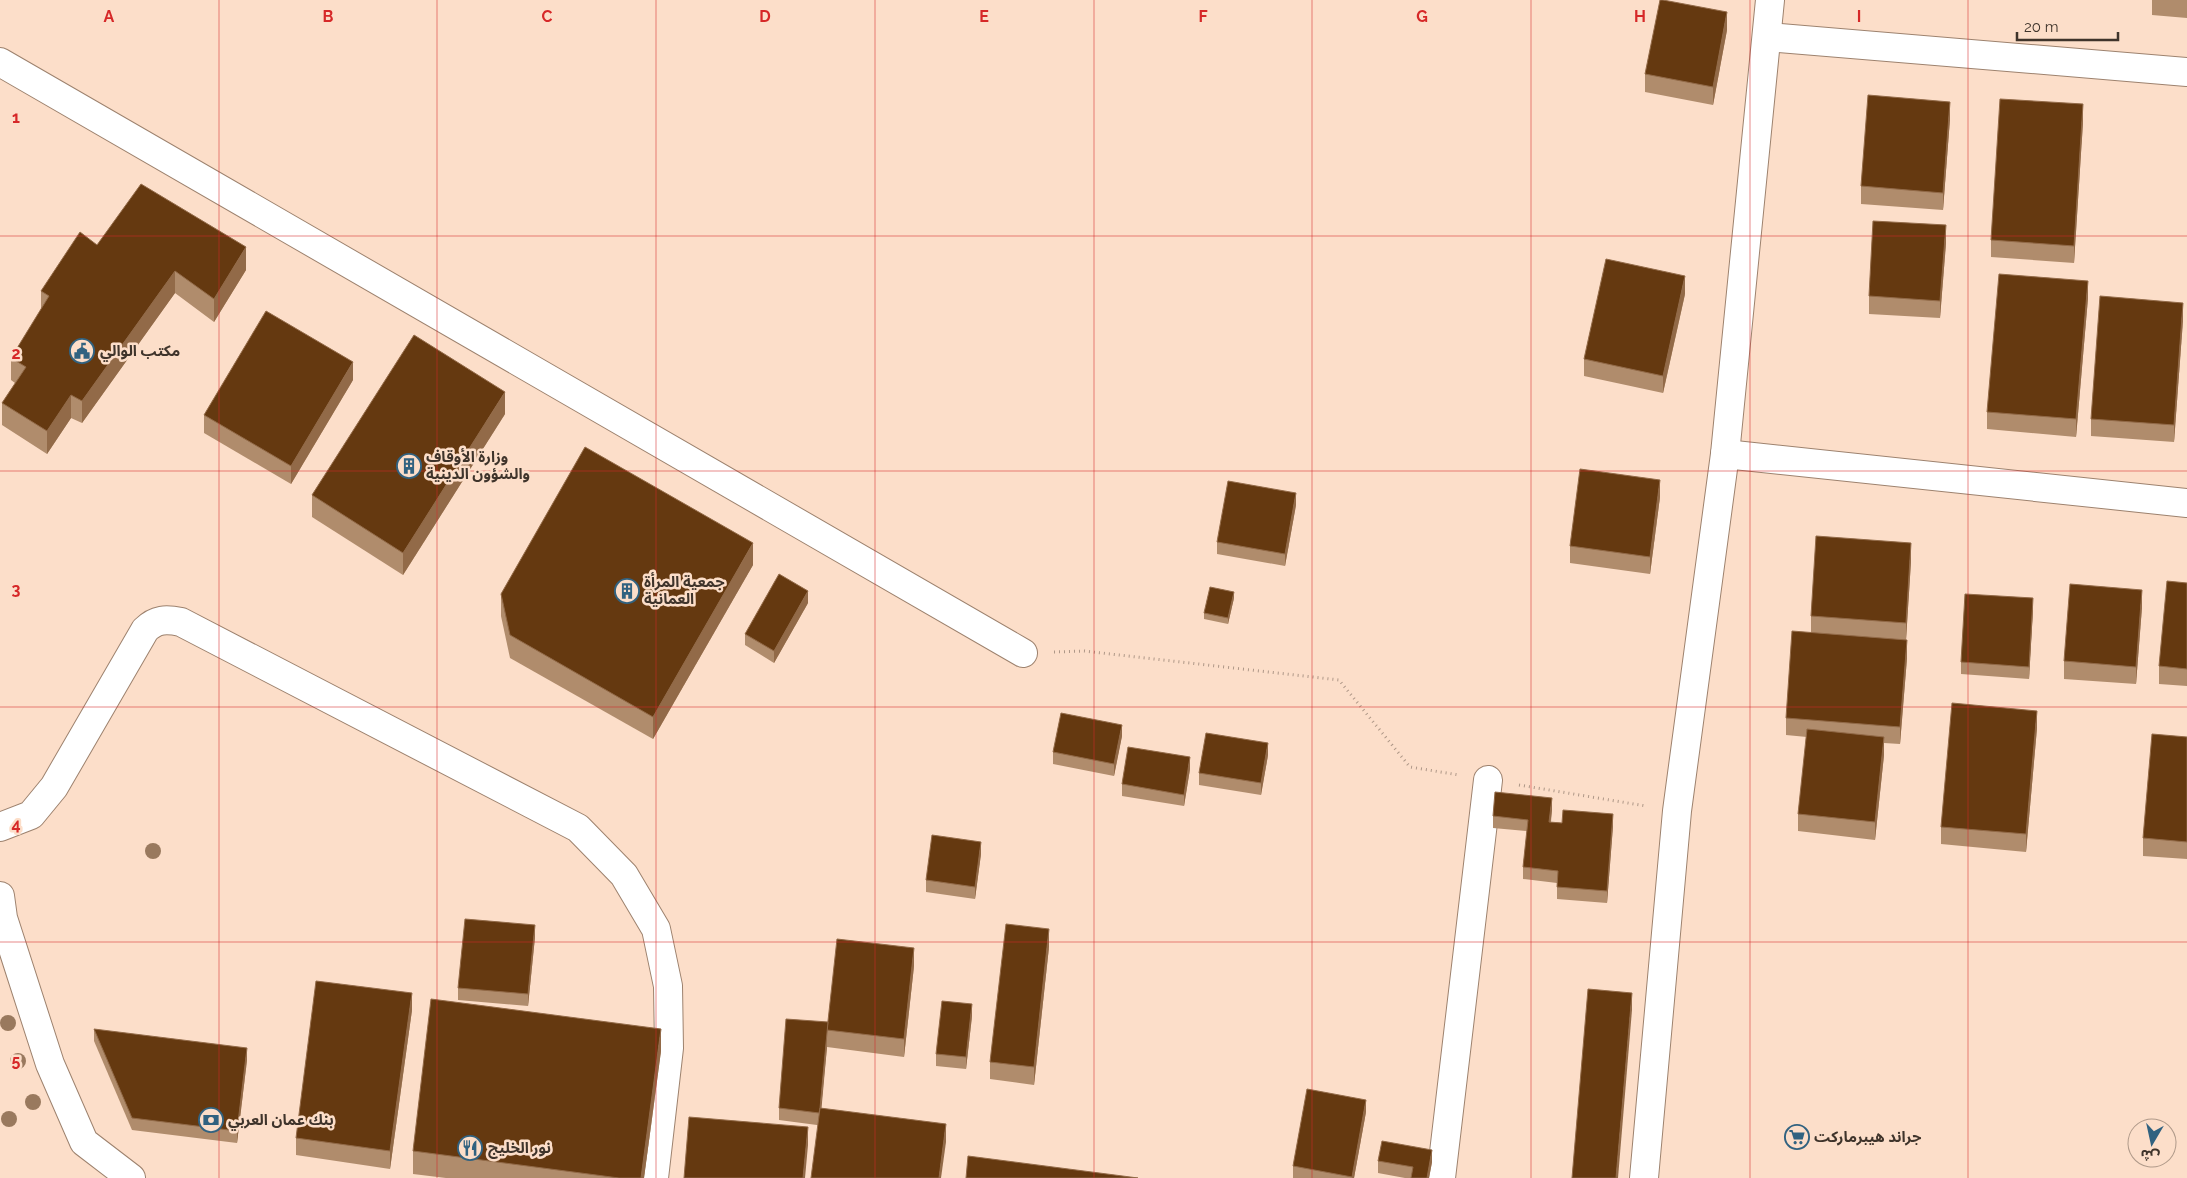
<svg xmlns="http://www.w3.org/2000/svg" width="2187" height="1178" font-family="Raleway,'Noto Sans Arabic',sans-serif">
  <rect width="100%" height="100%" fill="#fcdec9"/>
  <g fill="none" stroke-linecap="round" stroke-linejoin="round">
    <defs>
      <g id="minor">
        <path d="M1768,37L2187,72"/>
        <path d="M0,62L1023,653"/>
        <path d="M1725,454L2187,503"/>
        <path d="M0,827L31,815L54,787L145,630C156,619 166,619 181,622L578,828L624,875L656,929L668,986L669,1048L654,1178"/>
        <path d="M0,896L3,918L50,1064L84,1142L131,1178"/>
        <path d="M1441,1178L1488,780"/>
        <path d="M1644,1178L1677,811L1725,454L1770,0"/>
      </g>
    </defs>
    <!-- minor casing -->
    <use href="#minor" stroke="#9d826e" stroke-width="30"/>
    <!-- path -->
    <g stroke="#ae9787" stroke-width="3" stroke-dasharray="1 4" stroke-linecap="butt">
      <path d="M1054,652L1084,651L1339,680L1410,767L1459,775"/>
      <path d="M1519,785L1646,806"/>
    </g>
    <!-- minor -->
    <use href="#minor" stroke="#fff" stroke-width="28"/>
  </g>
  <!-- trees -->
  <g fill="#99795e">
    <circle cx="153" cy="851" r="8"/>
    <circle cx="8" cy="1023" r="8"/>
    <circle cx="18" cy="1061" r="8"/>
    <circle cx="33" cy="1102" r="8"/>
    <circle cx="9" cy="1119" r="8"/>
  </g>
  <!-- wall -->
  <g fill="#b08c6c">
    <path d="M2152,0H2187V18L2152,15Z"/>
    <path d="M1727,30L1713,105L1645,92V74Z"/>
    <path d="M1950,119L1943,210L1861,204V186Z"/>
    <path d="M2083,122L2074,263L1991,257V240Z"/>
    <path d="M1946,243L1940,318L1869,314V296Z"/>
    <path d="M97,245L246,270L214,322L175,293L82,423L71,418L47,454L2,425V403L15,383L11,380V358L41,310V291Z"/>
    <path d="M1685,294L1663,393L1584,376V359Z"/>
    <path d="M2088,298L2076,437L1987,429V412Z"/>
    <path d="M2183,320L2174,442L2091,436V419Z"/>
    <path d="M353,380L291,484L204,433V415Z"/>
    <path d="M505,414L403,575L312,517V495Z"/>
    <path d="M1660,497L1650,574L1570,563V546Z"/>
    <path d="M1296,505L1285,566L1217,554V542Z"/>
    <path d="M1911,561L1906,640L1907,658L1900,744L1884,743V755L1875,840L1798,831V814L1807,737L1786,735V718L1811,633V616Z"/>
    <path d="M753,565L653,739L510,658L501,616V594Z"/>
    <path d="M2187,583V686L2159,684V666Z"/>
    <path d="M1234,598L1228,624L1204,619V613Z"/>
    <path d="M808,603L774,663L745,645V634Z"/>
    <path d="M2142,607L2136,684L2064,679V661Z"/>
    <path d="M2033,610L2029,679L1961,674V662Z"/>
    <path d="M2037,728L2026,852L1941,844V827Z"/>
    <path d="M1122,736L1114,776L1053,764V752Z"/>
    <path d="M2187,737V859L2143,856V838Z"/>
    <path d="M1268,755L1261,795L1199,785V773Z"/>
    <path d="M1190,769L1184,806L1122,796V784Z"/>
    <path d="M1552,810L1551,822L1562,823L1613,826L1607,903L1557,899V883L1523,879V867L1527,831L1493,828V816Z"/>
    <path d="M981,854L975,899L926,892V880Z"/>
    <path d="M535,937L528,1006L458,1000V988Z"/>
    <path d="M1049,947L1034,1085L990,1079V1062Z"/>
    <path d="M914,966L904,1057L827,1047L821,1108L946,1142L779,1120V1108L828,1022Z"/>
    <path d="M412,1010L390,1169L296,1155V1138Z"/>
    <path d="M972,1016L966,1069L936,1066V1054Z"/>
    <path d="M94,1029L247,1060L237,1143L132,1130L94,1041Z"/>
    <path d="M661,1051L644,1178H446L413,1174V1151Z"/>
    <path d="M1366,1112L1354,1178H1293V1166Z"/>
    <path d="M1378,1161L1432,1162L1429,1178H1405L1378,1173Z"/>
  </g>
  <!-- shaded-wall -->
  <g fill="#926a48">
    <path d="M1727,12V30L1713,105V87Z"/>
    <path d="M1950,102V119L1943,210V193Z"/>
    <path d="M2083,104V122L2074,263V246Z"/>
    <path d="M1946,225V243L1940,318V301Z"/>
    <path d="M246,247V270L214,322V299Z"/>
    <path d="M175,271V293L82,423V401Z"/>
    <path d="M1685,276V294L1663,393V376Z"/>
    <path d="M2088,281V298L2076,437V419Z"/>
    <path d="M2183,303V320L2174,442V425Z"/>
    <path d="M353,362V380L291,484V466Z"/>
    <path d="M505,392V414L403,575V553Z"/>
    <path d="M71,395V418L47,454V431Z"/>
    <path d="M1660,480V497L1650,574V557Z"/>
    <path d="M1296,493V505L1285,566V554Z"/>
    <path d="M753,543V565L653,739V717Z"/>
    <path d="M1911,543V561L1906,640V623Z"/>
    <path d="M2142,590V607L2136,684V667Z"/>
    <path d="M808,591V603L774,663V651Z"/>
    <path d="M1234,592V598L1228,624V618Z"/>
    <path d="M2033,598V610L2029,679V667Z"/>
    <path d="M1907,640V658L1900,744V727Z"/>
    <path d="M2037,711V728L2026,852V834Z"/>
    <path d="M1122,725V736L1114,776V764Z"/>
    <path d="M1884,737V755L1875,840V822Z"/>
    <path d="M1268,743V755L1261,795V783Z"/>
    <path d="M1190,757V769L1184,806V795Z"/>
    <path d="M1552,798V810L1549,834V822Z"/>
    <path d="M1613,814V826L1607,903V891Z"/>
    <path d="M981,842V854L975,899V887Z"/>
    <path d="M535,925V937L528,1006V994Z"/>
    <path d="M1049,929V947L1034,1085V1067Z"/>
    <path d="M914,948V966L904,1057V1039Z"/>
    <path d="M412,993V1010L390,1169V1151Z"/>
    <path d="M1632,993V1010L1618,1178H1616Z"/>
    <path d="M972,1004V1016L966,1069V1057Z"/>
    <path d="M661,1029V1051L644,1178H641Z"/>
    <path d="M827,1038V1047L820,1125V1113Z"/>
    <path d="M247,1048V1060L237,1143V1131Z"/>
    <path d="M1366,1100V1112L1354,1178H1352Z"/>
    <path d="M946,1124V1142L941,1178H939Z"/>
    <path d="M808,1127V1145L805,1178H803Z"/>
    <path d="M1432,1150V1162L1429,1178H1427Z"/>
  </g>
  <!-- building -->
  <g fill="#653910" stroke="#926a48">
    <path d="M1660,0H1663L1727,12L1713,87L1645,74Z"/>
    <path d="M1868,95L1950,102L1943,193L1861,186Z"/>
    <path d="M2000,99L2083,104L2074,246L1991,240Z"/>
    <path d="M141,184L246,247L214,299L175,271L82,401L71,395L47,431L2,403L26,367L11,358L49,296L41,291L80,232L97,245Z"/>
    <path d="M1873,221L1946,225L1940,301L1869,296Z"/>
    <path d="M1606,259L1685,276L1663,376L1584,359Z"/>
    <path d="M1999,274L2088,281L2076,419L1987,412Z"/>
    <path d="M2100,296L2183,303L2174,425L2091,419Z"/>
    <path d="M266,311L353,362L291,466L204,415Z"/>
    <path d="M414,335L505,392L403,553L312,495Z"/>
    <path d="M585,447L753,543L653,717L510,635L501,594Z"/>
    <path d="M1580,469L1660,480L1650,557L1570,546Z"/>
    <path d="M1228,481L1296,493L1285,554L1217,542Z"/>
    <path d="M1816,536L1911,543L1906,623L1811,616Z"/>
    <path d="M779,574L808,591L774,651L745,634Z"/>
    <path d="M2167,581L2187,583V669L2159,666Z"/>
    <path d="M2070,584L2142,590L2136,667L2064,661Z"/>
    <path d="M1210,587L1234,592L1228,618L1204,613Z"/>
    <path d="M1965,594L2033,598L2029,667L1961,662Z"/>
    <path d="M1792,631L1907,640L1900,727L1786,718Z"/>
    <path d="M1952,703L2037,711L2026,834L1941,827Z"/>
    <path d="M1061,713L1122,725L1114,764L1053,752Z"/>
    <path d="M1807,729L1884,737L1875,822L1798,814Z"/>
    <path d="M1206,733L1268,743L1261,783L1199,773Z"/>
    <path d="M2152,734L2187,737V842L2143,838Z"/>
    <path d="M1128,747L1190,757L1184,795L1122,784Z"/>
    <path d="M1495,792L1552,798L1549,822L1562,823L1563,810L1613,814L1607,891L1557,887L1558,871L1523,867L1528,820L1493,816Z"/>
    <path d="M932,835L981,842L975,887L926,880Z"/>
    <path d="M465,919L535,925L528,994L458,988Z"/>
    <path d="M1006,924L1049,929L1034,1067L990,1062Z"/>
    <path d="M837,939L914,948L904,1039L827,1030Z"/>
    <path d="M316,981L412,993L390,1151L296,1138Z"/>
    <path d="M1588,989L1632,993L1616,1178H1572Z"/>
    <path d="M431,999L661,1029L641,1178H619L413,1151Z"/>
    <path d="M942,1001L972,1004L966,1057L936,1054Z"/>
    <path d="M786,1019L828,1022L820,1108L819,1113L779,1108Z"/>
    <path d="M94,1029L247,1048L237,1131L132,1118Z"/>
    <path d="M1307,1089L1366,1100L1352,1177L1293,1166Z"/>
    <path d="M820,1108L946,1124L939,1178H811Z"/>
    <path d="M689,1117L808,1127L803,1178H684Z"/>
    <path d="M1382,1141L1432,1150L1427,1178H1411L1413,1167L1378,1161Z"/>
    <path d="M968,1156L1138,1178H966Z"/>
  </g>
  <!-- grid -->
  <path fill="none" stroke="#d62828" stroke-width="1" stroke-opacity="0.55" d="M219,0V1178M437,0V1178M656,0V1178M875,0V1178M1094,0V1178M1312,0V1178M1531,0V1178M1750,0V1178M1968,0V1178M0,236H2187M0,471H2187M0,707H2187M0,942H2187"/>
  <!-- icons -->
  <defs>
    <symbol id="civic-ring" viewBox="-11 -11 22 22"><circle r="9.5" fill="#fcdec9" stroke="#316280" stroke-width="1.5"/><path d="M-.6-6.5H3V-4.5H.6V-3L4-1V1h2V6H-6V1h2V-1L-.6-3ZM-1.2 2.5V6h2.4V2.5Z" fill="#316280"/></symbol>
    <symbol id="building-ring" viewBox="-11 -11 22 22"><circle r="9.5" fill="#fcdec9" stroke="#316280" stroke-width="1.5"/><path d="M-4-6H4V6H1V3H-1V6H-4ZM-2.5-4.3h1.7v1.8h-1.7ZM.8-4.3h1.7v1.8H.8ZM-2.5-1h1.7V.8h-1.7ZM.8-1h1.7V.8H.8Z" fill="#316280"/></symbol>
    <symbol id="bank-ring" viewBox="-11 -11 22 22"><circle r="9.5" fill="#fcdec9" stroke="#316280" stroke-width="1.5"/><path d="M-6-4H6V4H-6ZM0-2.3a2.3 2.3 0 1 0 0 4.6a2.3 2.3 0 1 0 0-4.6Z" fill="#316280"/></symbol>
    <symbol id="supermarket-ring" viewBox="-11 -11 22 22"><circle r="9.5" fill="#fcdec9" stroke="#316280" stroke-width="1.5"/><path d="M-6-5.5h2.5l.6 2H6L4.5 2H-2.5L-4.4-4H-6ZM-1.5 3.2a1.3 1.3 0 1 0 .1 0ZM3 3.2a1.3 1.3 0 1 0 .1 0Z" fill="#316280"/></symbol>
    <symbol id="restaurant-ring" viewBox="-11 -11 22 22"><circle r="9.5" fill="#fcdec9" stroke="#316280" stroke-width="1.5"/><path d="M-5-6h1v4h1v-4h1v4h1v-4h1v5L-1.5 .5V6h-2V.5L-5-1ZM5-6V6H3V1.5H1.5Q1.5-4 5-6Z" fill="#316280"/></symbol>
  </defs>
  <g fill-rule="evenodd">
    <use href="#civic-ring" x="68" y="337" width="28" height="28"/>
    <use href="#building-ring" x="395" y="452" width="28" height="28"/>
    <use href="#building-ring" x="613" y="577" width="28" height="28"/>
    <use href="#bank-ring" x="197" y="1106" width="28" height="28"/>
    <use href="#supermarket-ring" x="1783" y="1123" width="28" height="28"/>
    <use href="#restaurant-ring" x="456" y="1134" width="28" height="28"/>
  </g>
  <g text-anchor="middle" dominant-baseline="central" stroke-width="5" stroke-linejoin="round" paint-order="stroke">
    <!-- poi labels -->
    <g font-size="15" font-weight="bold" fill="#3f342b" stroke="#fcdec9" text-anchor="start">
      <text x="100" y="351">مكتب الوالي</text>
      <text x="426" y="457">وزارة الأوقاف<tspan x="426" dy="17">والشؤون الدينية</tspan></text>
      <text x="644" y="582">جمعية المرأة<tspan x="644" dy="17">العمانية</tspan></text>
      <text x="228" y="1120">بنك عمان العربي</text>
      <text x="1814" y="1137">جراند ه‍يبرماركت</text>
      <text x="488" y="1148">نور الخليج</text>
    </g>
  </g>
  <g font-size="16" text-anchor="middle" font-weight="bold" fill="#d62828" stroke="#fcdec9" stroke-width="5" stroke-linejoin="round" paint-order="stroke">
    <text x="109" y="22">A</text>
    <text x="328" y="22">B</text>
    <text x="547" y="22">C</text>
    <text x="765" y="22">D</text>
    <text x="984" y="22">E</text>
    <text x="1203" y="22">F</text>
    <text x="1422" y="22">G</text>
    <text x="1640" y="22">H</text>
    <text x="1859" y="22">I</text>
    <text x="16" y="123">1</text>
    <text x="16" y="359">2</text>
    <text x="16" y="595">3</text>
    <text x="16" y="830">4</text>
    <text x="16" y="1066">5</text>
  </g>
  <!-- north arrow -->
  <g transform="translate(2152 1143) rotate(189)"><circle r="24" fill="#fcdec9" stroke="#b09a8a"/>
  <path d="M0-4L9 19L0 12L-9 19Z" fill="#316280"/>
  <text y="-8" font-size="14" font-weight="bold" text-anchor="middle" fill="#3f342b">ش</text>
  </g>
  <!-- scale -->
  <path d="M2017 32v8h101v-8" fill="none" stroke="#3f342b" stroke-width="2.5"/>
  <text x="2024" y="32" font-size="15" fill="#3f342b" stroke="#fcdec9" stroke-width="4" paint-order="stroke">20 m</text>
</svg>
